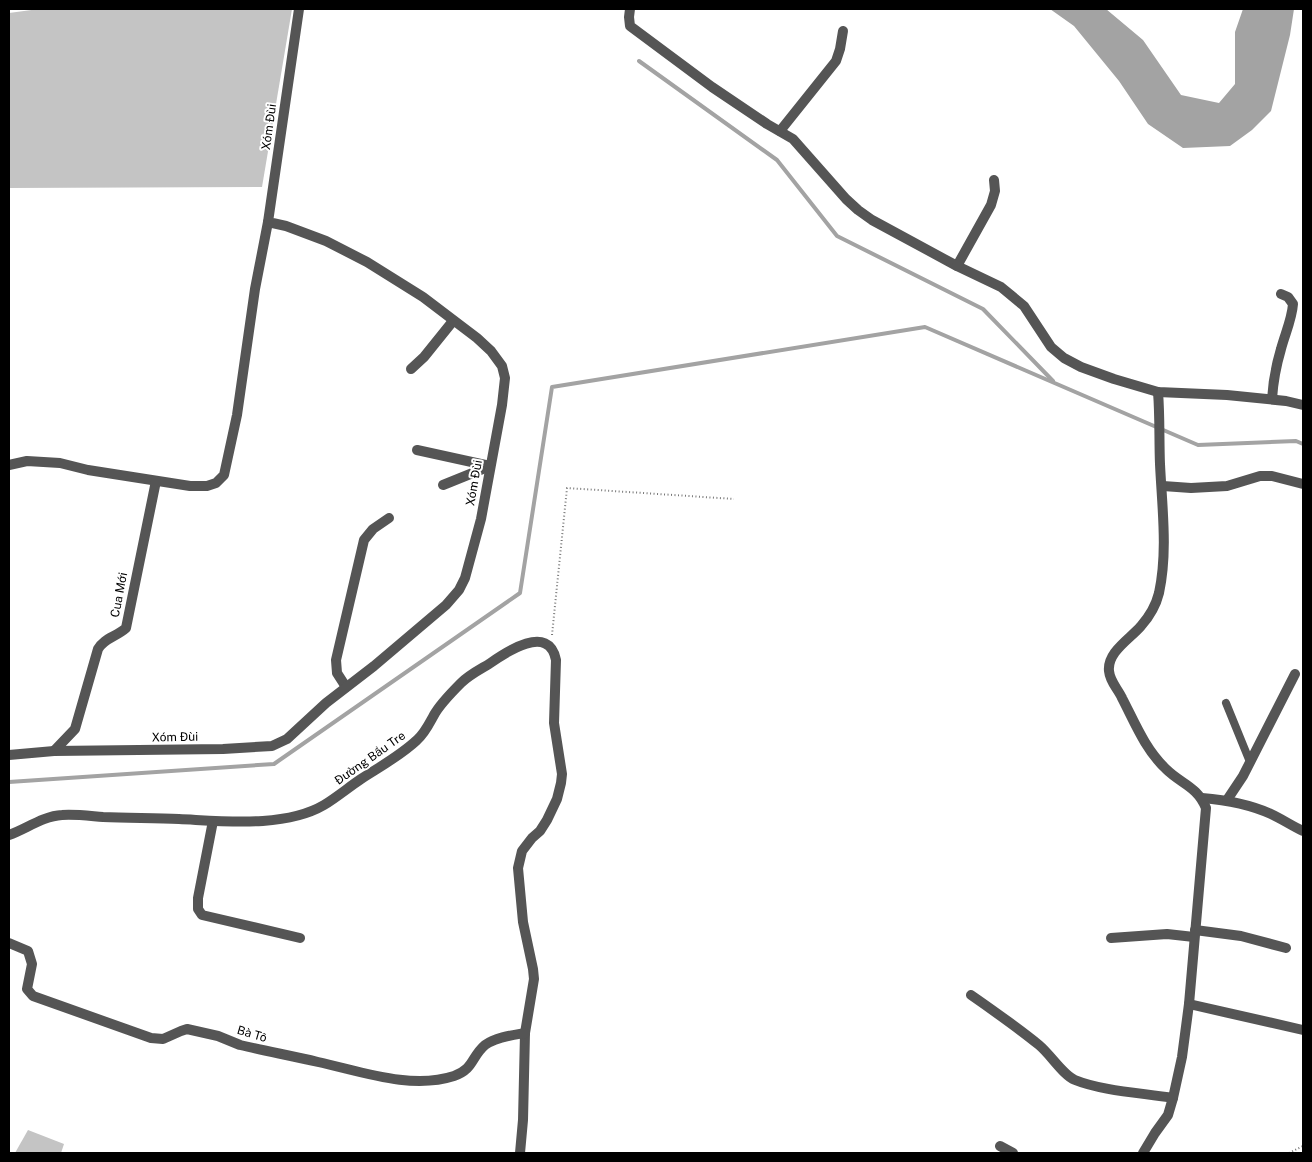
<svg xmlns="http://www.w3.org/2000/svg" width="1312" height="1162" font-family="'Public Sans',sans-serif">
  <rect width="100%" height="100%" fill="#fff"/>
  <!-- water -->
  <path fill="#a3a3a3" d="M1050,9H1106L1143,40L1181,95L1219,103L1235,84V32L1243,9H1294L1290,35L1271,111L1252,130L1230,146L1183,148L1148,124L1119,81L1074,26Z"/>
  <g fill="none" stroke-linecap="round" stroke-linejoin="round">
    <!-- stream -->
    <g stroke="#a3a3a3" stroke-width="4">
      <path d="M639,61L777,160L837,236L983,309L1053,381"/>
      <path d="M9,782L274,764L520,593L552,387L925,327L1198,445L1296,441L1303,444"/>
    </g>
  </g>
  <!-- building -->
  <g fill="#c4c4c4">
    <path d="M39,9H292L262,187L9,188V13Z"/>
    <path d="M28,1130L64,1144L61,1153H15Z"/>
  </g>
  <g fill="none" stroke-linecap="round" stroke-linejoin="round">
    <!-- path -->
    <g stroke="#777" stroke-width="2" stroke-dasharray="1 2.5" stroke-linecap="butt">
      <path d="M552,635L567,488L734,499"/>
      <path d="M1289,1153L1303,1146"/>
    </g>
    <!-- service -->
    <path stroke="#555" stroke-width="8" d="M1226,703L1250,762"/>
    <!-- minor -->
    <g stroke="#555" stroke-width="10">
      <path d="M630,9L629,17L630,26L712,87L767,124L793,139L846,199L858,210L872,220L957,266L1001,287L1024,306L1051,347L1064,358L1081,367L1114,379L1158,392L1227,395L1286,401L1303,405"/>
      <path d="M780,131L836,61L840,49L843,31"/>
      <path d="M957,266L991,205L995,191L994,180"/>
      <path d="M411,369L424,357L453,321"/>
      <path d="M1272,399C1273,382 1276,366 1281,349C1285,334 1292,319 1293,304L1288,297L1281,294"/>
      <path d="M417,450L490,466L443,485"/>
      <path d="M9,465L27,461L60,463L88,470L190,486H207L216,483L224,475L237,415L255,289L268,222"/>
      <path d="M1163,486L1191,488L1227,486L1260,476H1272L1303,484"/>
      <path d="M346,687L337,673L336,660L364,540L373,529L389,518"/>
      <path d="M54,751L75,729L98,649C104,638 116,637 126,628L156,481"/>
      <path d="M9,755L54,751L223,749L272,746L287,739L326,703L374,666L446,605L459,590L465,578L481,519L502,405L505,378L502,366L491,351L477,338L423,297L367,262L326,241L286,226L268,222L299,9"/>
      <path d="M1202,798C1226,800 1249,804 1271,814C1282,819 1292,826 1303,831"/>
      <path d="M1227,800L1243,776L1295,674"/>
      <path d="M213,821L198,898V909L202,915L300,938"/>
      <path d="M9,835C26,829 43,816 62,815C75,814 90,816 103,817C128,818 154,818 179,819C223,821 285,828 324,805C337,797 349,787 361,779C381,766 400,756 417,740C425,733 429,724 434,715C440,704 452,692 461,683C469,675 479,670 489,664C506,652 549,623 556,660L554,723L562,774L561,783L557,799L547,820L540,831L532,838L522,851L518,868L523,922L533,969L534,979L525,1033L523,1120L520,1153"/>
      <path d="M1195,930L1241,936L1286,948"/>
      <path d="M1111,938L1167,934L1194,937"/>
      <path d="M9,943L28,951L32,964L27,989L33,996L151,1038L163,1039L181,1031L187,1029L218,1036L240,1045C266,1051 292,1056 318,1062C360,1071 411,1090 454,1076C474,1069 471,1057 485,1045C496,1037 513,1035 525,1033"/>
      <path d="M971,995C994,1011 1017,1027 1039,1045C1051,1055 1063,1075 1075,1080C1102,1091 1143,1093 1173,1098"/>
      <path d="M1189,1004L1303,1030"/>
      <path d="M1000,1146L1013,1153"/>
      <path d="M1143,1153L1155,1133L1168,1115L1173,1098L1182,1057L1189,1004L1206,808C1197,786 1181,784 1166,769C1145,749 1135,723 1122,698C1118,689 1110,682 1109,671C1107,652 1130,639 1141,626C1149,617 1156,605 1159,593C1168,551 1162,507 1160,464C1159,440 1160,416 1158,392"/>
    </g>
  </g>
  <g text-anchor="middle" dominant-baseline="central" stroke-width="4" stroke-linejoin="round" paint-order="stroke">
    <!-- street labels -->
    <g font-size="12" fill="#000" stroke="#fff">
      <text transform="translate(269 127) rotate(-82)">Xóm Đùi</text>
      <text transform="translate(474 483) rotate(-80)">Xóm Đùi</text>
      <text transform="translate(119 595) rotate(-79)">Cua Mới</text>
      <text transform="translate(175 737) rotate(-1)">Xóm Đùi</text>
      <text transform="translate(370 758) rotate(-35)">Đường Bầu Tre</text>
      <text transform="translate(252 1034) rotate(16)">Bà Tô</text>
    </g>
  </g>
  <!-- border -->
  <rect width="1312" height="1162" fill="none" stroke="#000000" stroke-width="20"/>
</svg>
